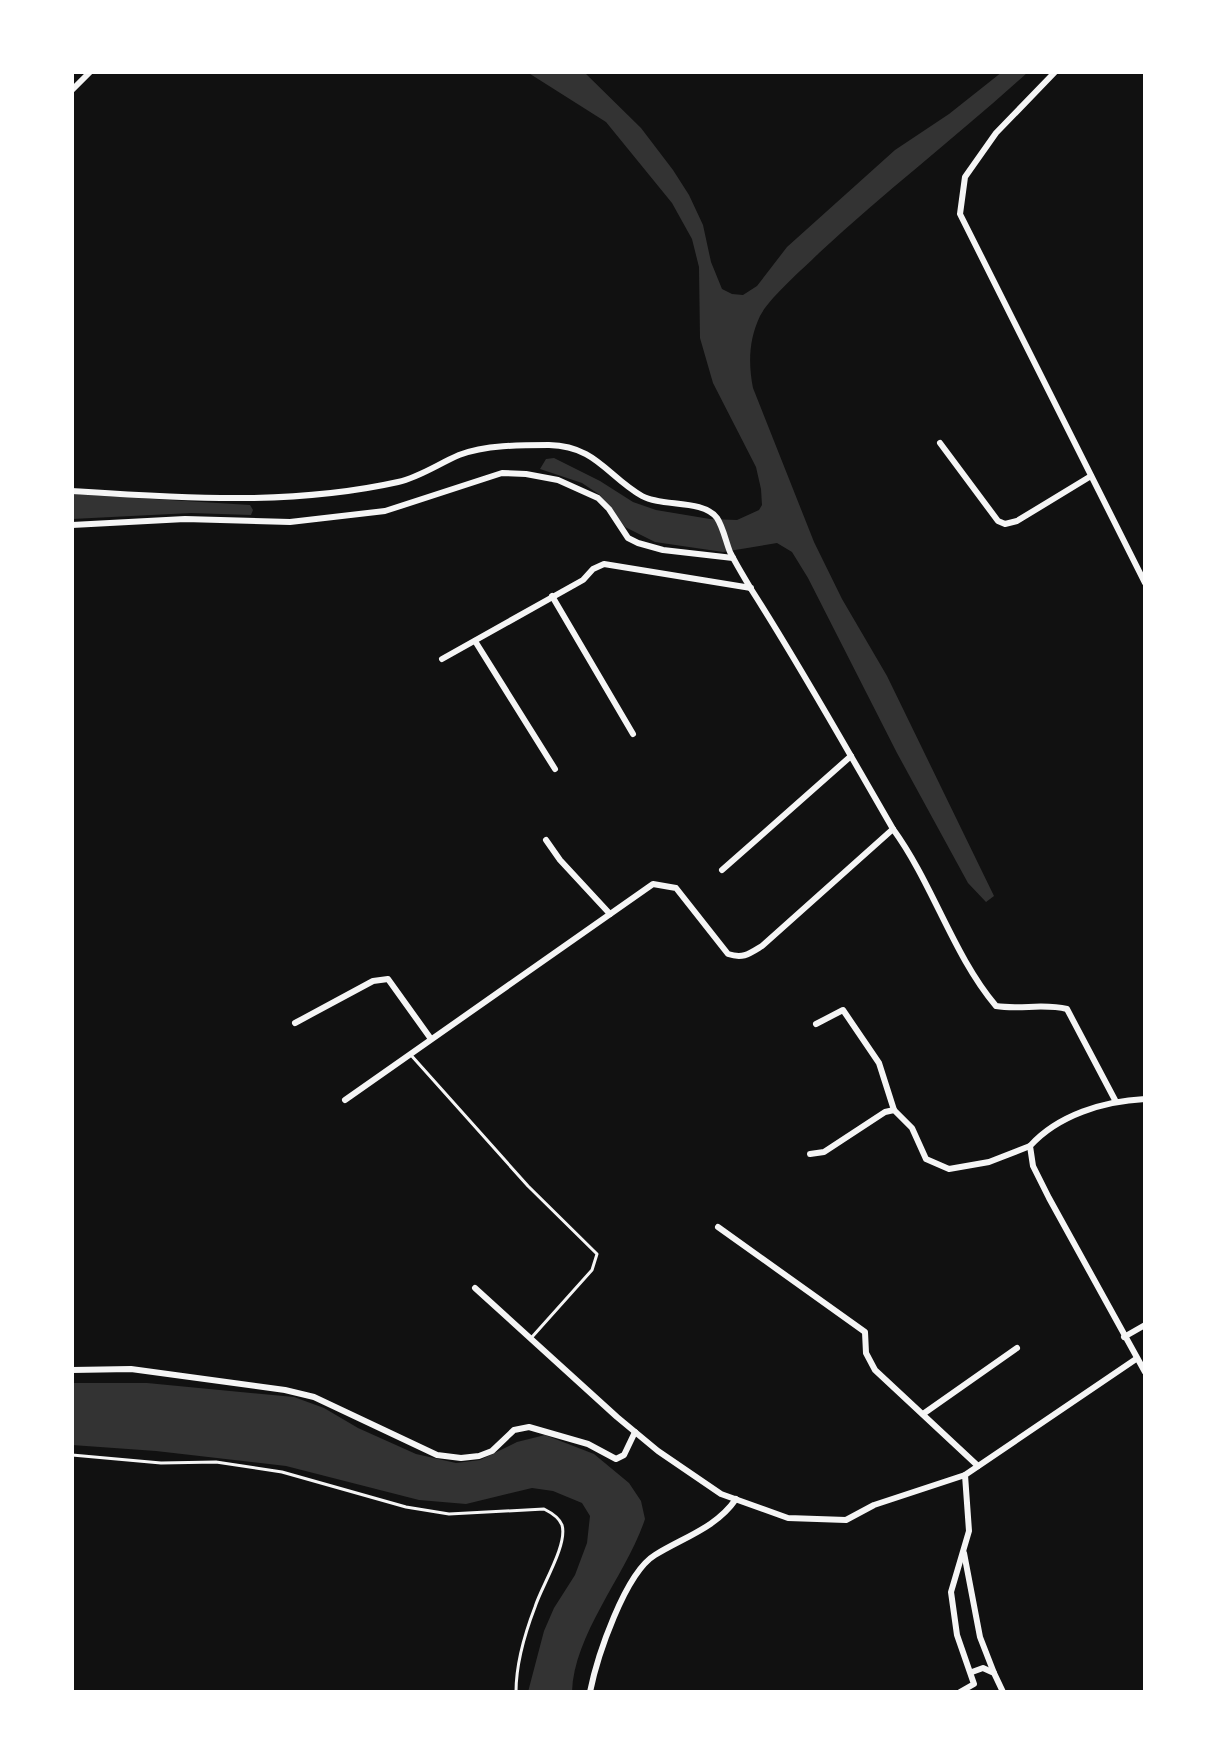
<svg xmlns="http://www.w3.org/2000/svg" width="1217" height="1764" font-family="'Roboto Condensed',sans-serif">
  <rect width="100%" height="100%" fill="#111"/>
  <!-- water -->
  <g fill="#333">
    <path d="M527,72H584L641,128L673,170L689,195L703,225L711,262L722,289L732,294L743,295L757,286L787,247L895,150L949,114L1002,72H1028C960,134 887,190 819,253C804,268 769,298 760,316C749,339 748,363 753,388L814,542L842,599L887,676L994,896L986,902L968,883L897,753L808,578L792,552L777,543L723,552L655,542L625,527L600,495L582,483L540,469L546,459L554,458L600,481L633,502L656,510L710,519L737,520L759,510L762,505L761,489L756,467L713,383L700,338L699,267L692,239L672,203L606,122Z"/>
    <path d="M72,494L250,505L253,510L251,515L191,513L72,519Z"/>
    <path d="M72,1383H147L294,1397L324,1408L358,1428L416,1454L456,1463L480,1460L517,1442L545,1435L594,1454L629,1483L641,1501L645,1519C627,1574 574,1633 572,1692H528L544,1631L554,1608L575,1575L587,1543L590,1516L582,1503L553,1491L532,1488L466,1504L419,1500L286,1466L156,1451L72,1445Z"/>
  </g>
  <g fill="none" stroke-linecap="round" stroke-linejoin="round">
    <!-- path -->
    <path stroke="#f5f5f5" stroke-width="3" d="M72,1455L161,1463L216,1462L282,1472L406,1507L449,1514L544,1509C550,1512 559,1517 562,1525C568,1545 541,1587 535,1607C525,1633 516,1664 516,1692"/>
    <!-- service -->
    <path stroke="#f5f5f5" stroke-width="3" d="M410,1054L528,1186L597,1254L592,1270L532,1337"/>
    <!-- minor -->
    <g stroke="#f5f5f5" stroke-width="6">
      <path d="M1055,72L996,133L965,177L960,214L1145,583"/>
      <path d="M72,90L90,72"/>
      <path d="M940,443L998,521L1005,524L1017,521L1091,476"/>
      <path d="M72,491C180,498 291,506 398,482C420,477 438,464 459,455C485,445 520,445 549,445C596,446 607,476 642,496C662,507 703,499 717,518C723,527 726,542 730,552C736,564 744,577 751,589C801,667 846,748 893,829"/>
      <path d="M72,525L185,519L290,522L385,511L502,473L526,474L558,480L598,498L609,509L628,538L638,543L663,550L733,558"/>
      <path d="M552,596L633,734"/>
      <path d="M475,641L555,769"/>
      <path d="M442,659L583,580L593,569L604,564L751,588"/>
      <path d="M546,840L560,860L610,914"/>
      <path d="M722,870L851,756"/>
      <path d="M295,1023L373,981L388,979L431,1039"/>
      <path d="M816,1024L843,1010L879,1063L894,1110"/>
      <path d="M1145,1099C1104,1101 1058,1115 1030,1146L1033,1166L1049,1198L1145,1372"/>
      <path d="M345,1100L653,884L676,888L728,954C743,959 749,954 762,946L893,829C933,884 953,955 996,1006C1020,1010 1043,1003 1067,1009L1115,1100"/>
      <path d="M810,1154L824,1152L885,1112L894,1110L912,1128L926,1159L949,1169L989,1162L1030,1146"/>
      <path d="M718,1227L865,1332L866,1353L875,1370L978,1466"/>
      <path d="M475,1288L617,1417L658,1451L721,1494L788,1518L846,1520L874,1505L965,1475L969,1531L951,1592L957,1635L974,1684L960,1692"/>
      <path d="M1124,1337L1145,1325"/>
      <path d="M72,1370L131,1369L285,1390L314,1397L437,1455L461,1458L479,1456L492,1451L514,1430L529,1427L588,1444L616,1459L624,1455L635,1432"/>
      <path d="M923,1414L1017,1348"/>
      <path d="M965,1475L1136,1359"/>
      <path d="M964,1553L980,1637L994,1673"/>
      <path d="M972,1672L983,1668L994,1673L1003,1692"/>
      <path d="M590,1692C597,1657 625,1573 655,1555C684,1537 716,1528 736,1499"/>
    </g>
  </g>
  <!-- border -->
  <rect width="1217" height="1764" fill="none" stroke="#ffffff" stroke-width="148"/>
</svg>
